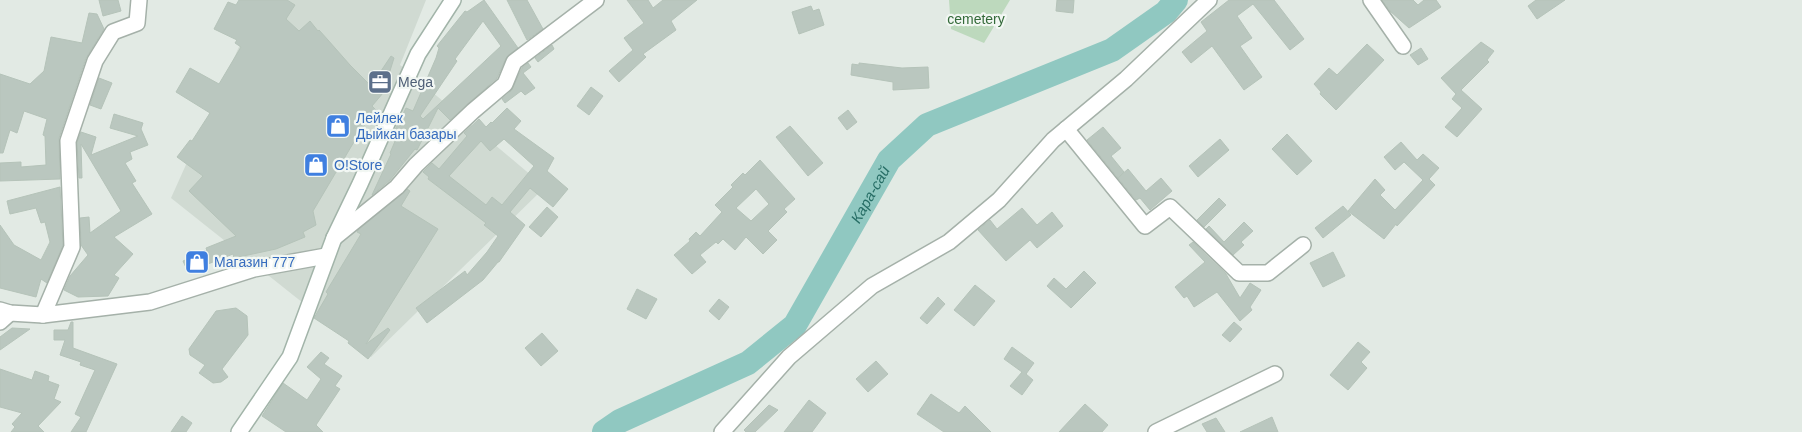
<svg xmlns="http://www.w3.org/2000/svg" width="1802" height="432" font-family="Arial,sans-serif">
  <rect width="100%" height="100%" fill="#e2eae4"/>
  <!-- built -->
  <path fill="#d0dad2" d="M260,0H426L400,65L545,187L371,357L171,198Z"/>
  <!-- green -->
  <path fill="#bdd9bd" d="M949,0H1010L984,43L951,29Z"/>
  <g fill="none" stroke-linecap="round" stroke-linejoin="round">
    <!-- river -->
    <path stroke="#90c8c1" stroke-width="24" id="s1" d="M604,432L620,421L748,363L795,325L889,160L927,125L1112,50L1166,12L1176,0"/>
  </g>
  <!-- building -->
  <g fill="#bac7bf" stroke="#b5c3b9" fill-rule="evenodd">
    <path d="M99,0H118L121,11L103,16Z"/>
    <path d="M239,0H287L295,5L286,19L299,31L310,21L318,31L319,30L328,40L350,65L371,86L391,56L394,58L383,93L372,106L376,110L361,130L313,211L316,225L303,232L305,237L276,249L234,258L233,254L188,272L183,261L207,251L206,248L236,236L189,191L203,176L177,157L190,140L192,141L210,113L176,92L190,68L219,84L241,47L235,43L237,40L214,29L228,2L236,5Z"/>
    <path d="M484,0L518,48L506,58L497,78L450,120L438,108L417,150L415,149L390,180L372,195L391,154L390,153L399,132L395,130L406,108L413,111L436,58L439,48L437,46L465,11L467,12ZM483,21L501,46L423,119L420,116L457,61L455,59Z"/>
    <path d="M507,0H527L543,29L527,40Z"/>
    <path d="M627,0H648L653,8L663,0H697L671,21L676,30L643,54L646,57L619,82L609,71L633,50L624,38L644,23Z"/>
    <path d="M1057,0H1074L1073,13L1056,11Z"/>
    <path d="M1229,0H1274L1304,39L1290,50L1253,4L1237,16L1252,38L1240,46L1262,77L1244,90L1212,46L1191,63L1182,52L1207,31L1201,22Z"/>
    <path d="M1382,0H1413L1418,5L1424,0H1436L1441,7L1409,28L1390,11Z"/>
    <path d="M1536,0H1565L1537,19L1528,6Z"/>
    <path d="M811,6L813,11L819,9L824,25L799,34L792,12Z"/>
    <path d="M89,13L97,14L104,29L86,58L59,138L60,179L0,181V163L21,162V167L46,165L45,136L43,135L47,119L24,111L17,133L10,130L3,153H0V74L30,84L44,71L51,37L82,43Z"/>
    <path d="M1481,42L1494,51L1487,60L1489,62L1461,90L1482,109L1457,137L1445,127L1462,108L1452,99L1456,94L1441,78Z"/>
    <path d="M1367,44L1384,60L1336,110L1320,94L1321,92L1314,84L1329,68L1337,75Z"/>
    <path d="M552,45L554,49L538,62L535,58Z"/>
    <path d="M1421,48L1428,59L1418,65L1410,55Z"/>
    <path d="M528,63L531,67L523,73L535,88L525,95L521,91L505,103L502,99L511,91L522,68Z"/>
    <path d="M859,63L902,68L928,67L929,88L893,90V82L851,75L852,64L859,65Z"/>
    <path d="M99,78L112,83L101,109L90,105Z"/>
    <path d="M591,87L603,96L589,115L577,106Z"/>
    <path d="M507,108L521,121L514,129L554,158L547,171L568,189L553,207L530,188L510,212L525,225L499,262H498L483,280L427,323L416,308L465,271L467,275L487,252L498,236L484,225L486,223L428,179L429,177L423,172L432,163L439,169L467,136L464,133L479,119L486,127L491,122L492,123ZM504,139L534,166L502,205L492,197L486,205L449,176L481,141L490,151Z"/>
    <path d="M848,110L857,122L847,130L838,118Z"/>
    <path d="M114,114L143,123L141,129L148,145L130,152L132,159L125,163L136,181L132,183L152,214L114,237L133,254L114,275L119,278L108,296L78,297L64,290L70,276L88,255L81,245L80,218L89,217L90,233L121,211L81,144L82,178H79L77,142L81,132L96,137L91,155L138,136L110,128Z"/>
    <path d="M790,126L823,163L808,176L776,137Z"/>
    <path d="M1103,127L1121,148L1111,156L1124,172L1118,178L1087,140Z"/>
    <path d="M1287,134L1312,161L1297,175L1272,149Z"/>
    <path d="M1220,139L1229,150L1198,177L1189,166Z"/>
    <path d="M1401,142L1417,160L1423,154L1439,168L1429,179L1435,185L1397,226L1396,224L1384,239L1348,211L1375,179L1385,190L1380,195L1395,210L1423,180L1404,162L1395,170L1384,157Z"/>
    <path d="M760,160L795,199L784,209L787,212L768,231L777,240L763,254L746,237L735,250L723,239L718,244L716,242L700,255L706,262L692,274L674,255L690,241L689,239L696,232L700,236L722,212L715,205L733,187L731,185L743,173L745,175ZM756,189L769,204L751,221L736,208Z"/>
    <path d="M1128,169L1146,191L1161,178L1172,191L1150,210L1140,198L1136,200L1118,178Z"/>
    <path d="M60,187L63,245L47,283L41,279L36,297L0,288V225L14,245L41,260L50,242L45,222L41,223L36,208L10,214L7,201Z"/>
    <path d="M407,189L410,191L401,206L438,229L366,344L388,328L390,330L368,359L348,343L349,341L314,318L328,294L326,292L361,234L357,232L358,230Z"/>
    <path d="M1219,198L1226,205L1204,227L1197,220Z"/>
    <path d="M1343,206L1351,215L1323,238L1315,228Z"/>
    <path d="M547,207L558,217L541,237L529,227Z"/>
    <path d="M1022,208L1037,225L1052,212L1063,226L1037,248L1030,240L1006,261L978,230L990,220L997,229Z"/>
    <path d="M1244,222L1253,231L1241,242L1244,245L1233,255L1206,229L1209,226L1224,242Z"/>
    <path d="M1193,242L1226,274L1240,298L1250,283L1261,290L1250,307L1252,310L1240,321L1217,292L1194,307L1187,296L1184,298L1175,287L1205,262L1189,245Z"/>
    <path d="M1333,252L1345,276L1323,287L1310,263Z"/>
    <path d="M1084,271L1096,283L1071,308L1047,286L1054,278L1066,289Z"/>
    <path d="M975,285L995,301L974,326L954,310Z"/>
    <path d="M637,289L657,299L646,319L627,309Z"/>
    <path d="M938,297L945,304L927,324L920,318Z"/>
    <path d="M719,299L729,307L719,320L709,311Z"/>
    <path d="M236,308L247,316L248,335L222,369L228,377L221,382L213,383L199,373L205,365L190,355L189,349L216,311Z"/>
    <path d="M71,322H73V348L117,364L86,432H71L81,417L75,414L95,370L80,365L81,362L60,355L65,340H54V330H68Z"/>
    <path d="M1234,322L1242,329L1230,342L1222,335Z"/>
    <path d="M12,328L30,329L0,350V337Z"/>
    <path d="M542,333L558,351L541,366L525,348Z"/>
    <path d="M1358,342L1370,352L1361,362L1367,368L1348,390L1330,375Z"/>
    <path d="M1012,347L1034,363L1026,374L1033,380L1022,395L1010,386L1022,372L1004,359Z"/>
    <path d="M321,352L329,358L324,364L342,376L335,386L340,389L316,425L323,432H286L262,416L283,383L307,400L321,379L307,367Z"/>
    <path d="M876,361L888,374L868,392L856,379Z"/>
    <path d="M0,369L32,380L35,371L49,376L48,381L59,385L54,399L61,402L38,426L44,432H11L15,427L12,424L22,413L0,407Z"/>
    <path d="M931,394L959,413L965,406L991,432H944L917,414Z"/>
    <path d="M809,400L826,413L812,432H784Z"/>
    <path d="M1085,404L1108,425L1102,432H1059Z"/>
    <path d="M769,405L778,410L755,432H746L744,430Z"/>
    <path d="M182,416L192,423L186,432H171Z"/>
    <path d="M1272,417L1278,432H1240Z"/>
    <path d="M1216,418L1225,432H1207L1202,424Z"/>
  </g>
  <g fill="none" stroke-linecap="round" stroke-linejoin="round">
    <defs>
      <g id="minor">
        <path d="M1371,0L1403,46"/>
        <path d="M1066,129L1145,226L1170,207L1239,273H1268L1303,245"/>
        <path d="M334,238L397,187L416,165L473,111L505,84L514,62L596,0"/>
        <path d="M43,315L72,247L68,141L95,61L113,32L137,23L139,0"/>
        <path d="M0,322L10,313"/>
        <path d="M722,432L789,357L872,286L949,242L999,200L1053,140L1126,79L1209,0"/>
        <path d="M1156,432L1275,374"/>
      </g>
      <path id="tertiary" d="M0,310L10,313L43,315L150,302L254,269L326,256"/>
      <path id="secondary" d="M239,432L290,357L334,238L360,184L418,54L453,0"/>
    </defs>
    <!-- minor casing -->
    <use href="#minor" stroke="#a5b1a9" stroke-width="18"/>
    <!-- tertiary casing -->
    <use href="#tertiary" stroke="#a5b1a9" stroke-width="18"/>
    <!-- secondary casing -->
    <use href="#secondary" stroke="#a2b4a9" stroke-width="18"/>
    <!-- minor -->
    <use href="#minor" stroke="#fff" stroke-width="15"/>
    <!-- tertiary -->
    <use href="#tertiary" stroke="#fff" stroke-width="15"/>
    <!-- secondary -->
    <use href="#secondary" stroke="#fff" stroke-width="15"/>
  </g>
  <!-- icons -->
  <defs>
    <symbol id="office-square" viewBox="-11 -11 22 22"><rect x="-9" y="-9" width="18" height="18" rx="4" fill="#5c6f8a" stroke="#f2f7f3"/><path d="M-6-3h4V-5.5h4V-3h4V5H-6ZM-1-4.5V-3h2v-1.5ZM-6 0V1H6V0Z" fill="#fff"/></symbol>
    <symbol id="shop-square" viewBox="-11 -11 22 22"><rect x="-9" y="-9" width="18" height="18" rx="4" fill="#3f7fe0" stroke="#f2f7f3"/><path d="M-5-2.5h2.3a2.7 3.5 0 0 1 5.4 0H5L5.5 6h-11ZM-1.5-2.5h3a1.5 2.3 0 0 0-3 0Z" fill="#fff"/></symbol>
  </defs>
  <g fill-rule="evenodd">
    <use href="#office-square" x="366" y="68" width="28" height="28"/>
    <use href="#shop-square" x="324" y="112" width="28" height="28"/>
    <use href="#shop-square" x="302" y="151" width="28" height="28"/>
    <use href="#shop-square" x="183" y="248" width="28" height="28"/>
  </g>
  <g text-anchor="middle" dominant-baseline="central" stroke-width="4.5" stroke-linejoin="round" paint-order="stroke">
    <!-- park labels -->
    <g font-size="14" fill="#336a39" stroke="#f2f7f3">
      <text x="976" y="19">cemetery</text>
    </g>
    <!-- service labels -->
    <g font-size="14" fill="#4e5e75" stroke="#f2f7f3" text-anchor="start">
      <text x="398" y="82">Mega</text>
    </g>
    <!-- shop labels -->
    <g font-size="14" fill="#366cbe" stroke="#f2f7f3" text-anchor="start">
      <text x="356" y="118">Лейлек<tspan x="356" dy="16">Дыйкан базары</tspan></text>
      <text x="334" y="165">O!Store</text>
      <text x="214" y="262">Магазин 777</text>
    </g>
    <!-- water labels -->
    <g font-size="15" font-style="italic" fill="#266d65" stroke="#f2f7f3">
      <text stroke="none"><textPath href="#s1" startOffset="371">Кара-сай</textPath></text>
    </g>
  </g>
</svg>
